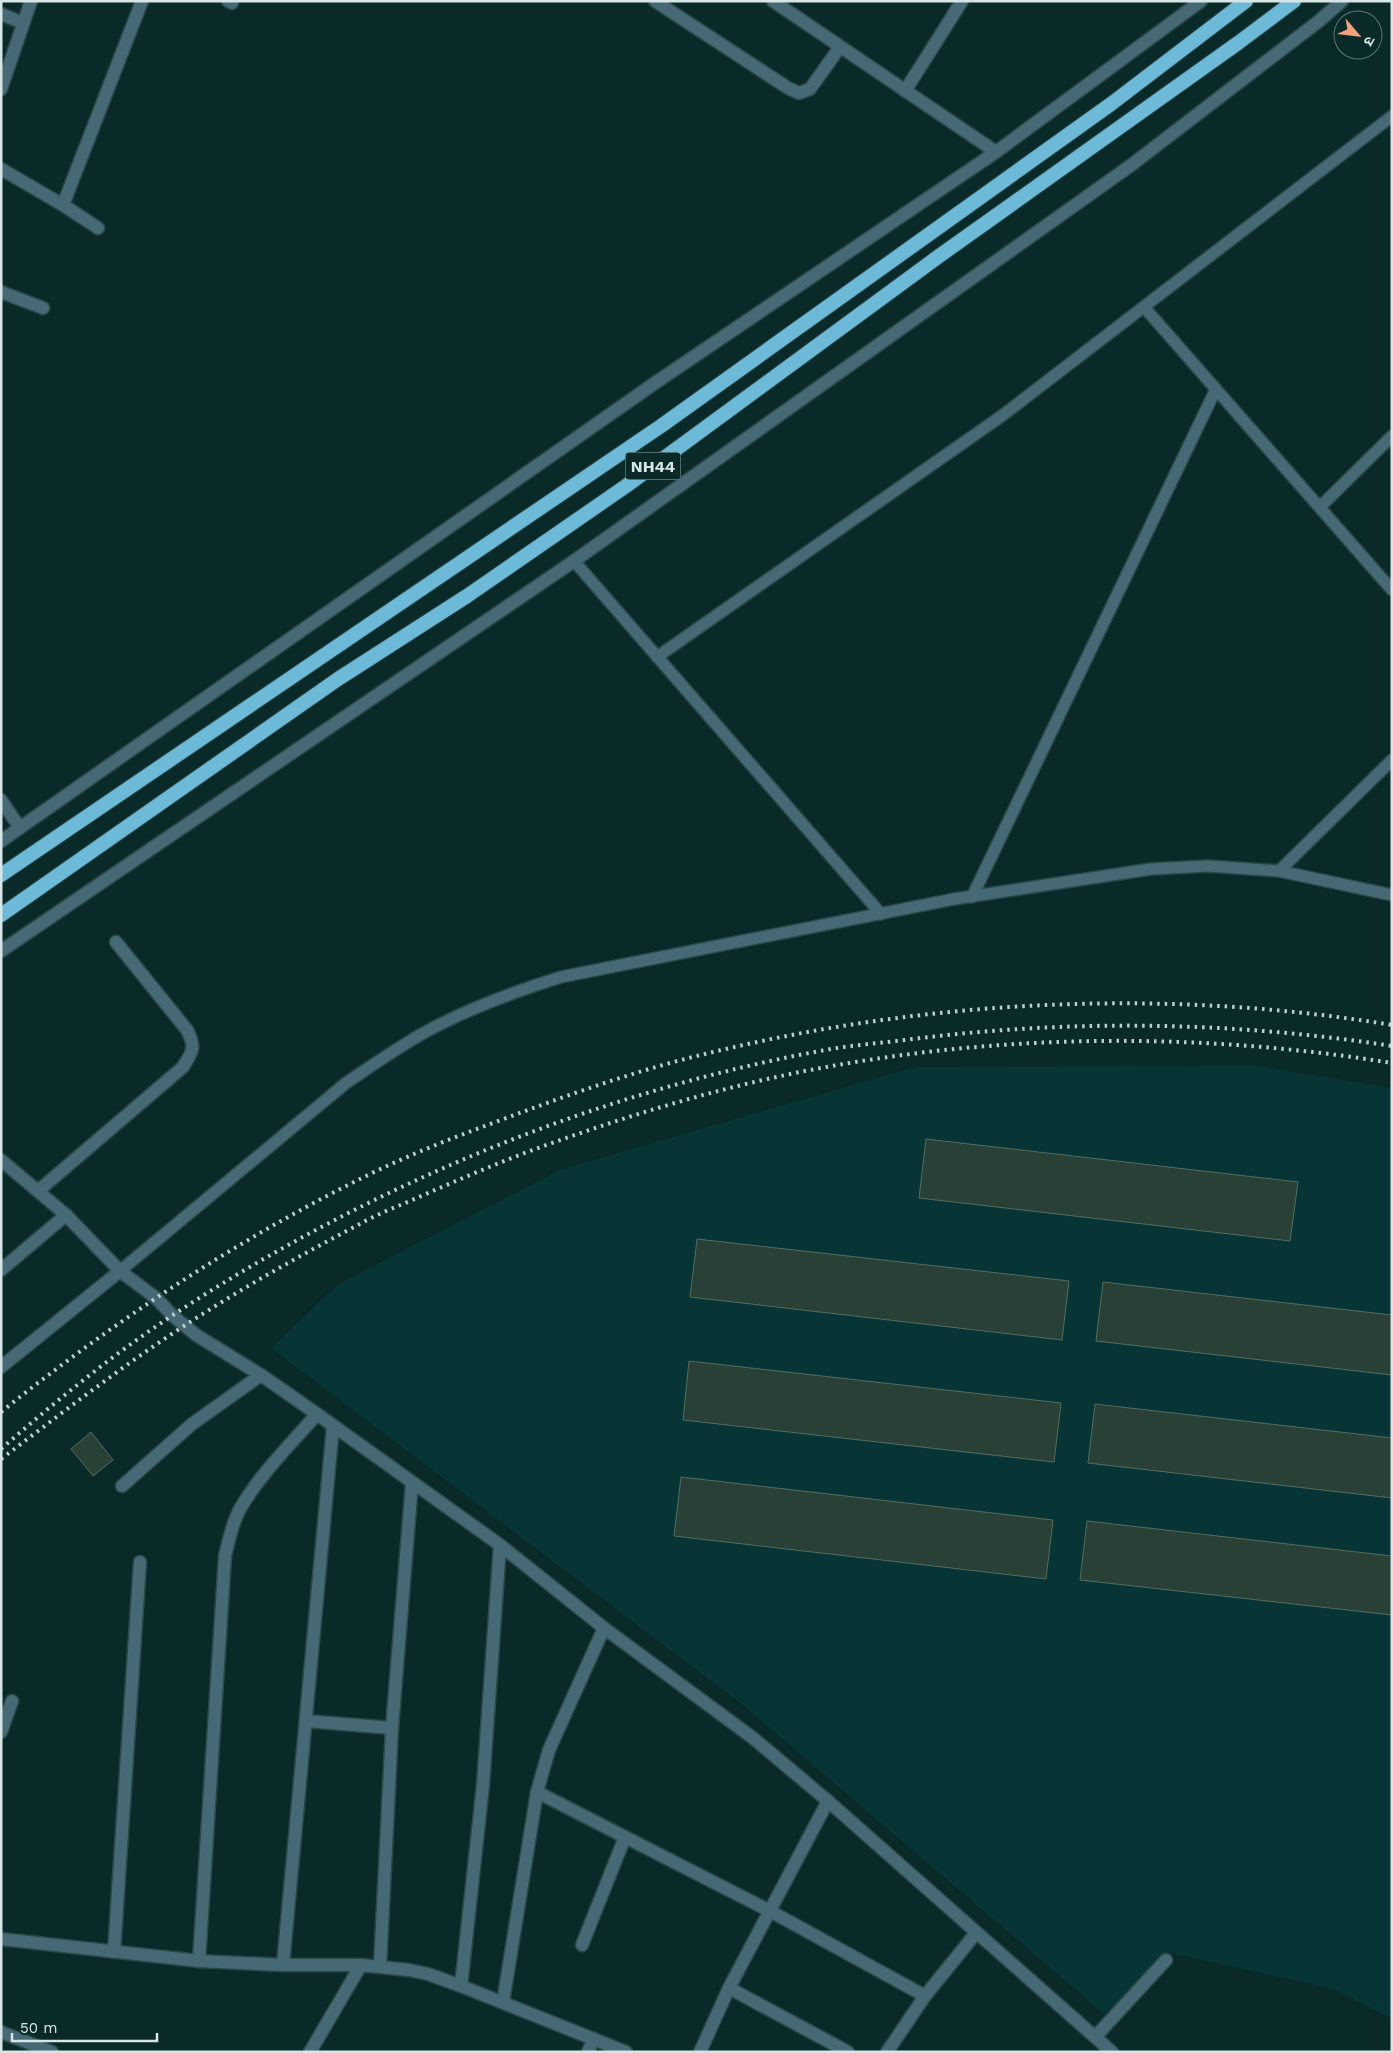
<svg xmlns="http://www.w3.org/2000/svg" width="1393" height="2053" font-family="'Work Sans','Noto Sans Devanagari',sans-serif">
  <rect width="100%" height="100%" fill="#0a2929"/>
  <!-- built -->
  <path fill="#073434" d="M1251,1065L1392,1088V2019L1333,1989L1170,1953L1104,2014L744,1706L271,1348L338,1284L562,1169L915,1067Z"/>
  <!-- building -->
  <g fill="#284036" stroke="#546e62">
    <path d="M926,1139L1298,1182L1290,1241L919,1198Z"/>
    <path d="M697,1239L1069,1281L1062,1340L690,1297Z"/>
    <path d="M1103,1282L1392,1315V1375L1096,1341Z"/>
    <path d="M689,1361L1061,1403L1054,1462L683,1420Z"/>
    <path d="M1095,1404L1392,1438V1498L1088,1463Z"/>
    <path d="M91,1432L113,1460L93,1476L71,1449Z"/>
    <path d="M681,1477L1053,1520L1046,1579L674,1536Z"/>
    <path d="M1087,1521L1392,1556V1615L1080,1580Z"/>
  </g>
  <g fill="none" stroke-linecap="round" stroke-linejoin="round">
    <defs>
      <g id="service">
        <path d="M1144,307L1392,590"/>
        <path d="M1320,507L1392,436"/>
        <path d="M574,561L881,914"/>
        <path d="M657,657L1003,415L1392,116"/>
        <path d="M1279,871L1392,760"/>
        <path d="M972,897L1216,389"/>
        <path d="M120,1271L346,1083C370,1067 394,1050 420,1035C464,1010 513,992 561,977L954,899L1151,869L1208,866L1279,871L1392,895"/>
      </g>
      <g id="minor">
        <path d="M228,1L232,3"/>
        <path d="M655,1L788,88L799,93L810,89L840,47"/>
        <path d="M773,1L996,152"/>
        <path d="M1,14L23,23"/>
        <path d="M1,89L31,1"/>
        <path d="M905,91L962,1"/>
        <path d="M1,169L63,205L98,228"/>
        <path d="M63,205L142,1"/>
        <path d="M1,292L43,308"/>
        <path d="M1,800L20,828"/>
        <path d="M1,841L655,383L996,152L1201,1"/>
        <path d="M1,951L574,561L1130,166L1319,21L1342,1"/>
        <path d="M1,1160L66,1215L120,1271L156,1298L172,1315L196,1335L261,1375L317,1414L500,1545L604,1628L753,1738L828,1801L1112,2052"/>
        <path d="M38,1191L183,1067C193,1051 196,1047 187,1030L116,942"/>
        <path d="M1,1270L66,1215"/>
        <path d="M1,1367L120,1271"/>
        <path d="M122,1486L192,1424L261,1375"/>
        <path d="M604,1628L549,1750L537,1792L625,1837"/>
        <path d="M306,1721L392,1728"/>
        <path d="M1,1732L12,1701"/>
        <path d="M1,1939L199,1961L283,1965H361L409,1970L428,1974L461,1986L626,2052"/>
        <path d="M582,1945L625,1837L770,1911L925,1996"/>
        <path d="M114,1952L140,1562"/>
        <path d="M199,1961L225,1556C229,1540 232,1523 240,1509C259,1475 292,1443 317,1414"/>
        <path d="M283,1965L333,1426"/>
        <path d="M380,1966L392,1728L412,1483"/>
        <path d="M461,1986L483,1785L500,1545"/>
        <path d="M729,1988L848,2052"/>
        <path d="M503,2002L537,1792"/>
        <path d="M1,2032L52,2052"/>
        <path d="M1095,2037L1166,1960"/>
        <path d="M310,2052L361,1965"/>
        <path d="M588,2052L594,2039"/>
        <path d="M700,2052L729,1988L828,1801"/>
        <path d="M887,2052L925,1996L976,1933"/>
      </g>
      <g id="trunk">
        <path d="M1,875L661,426L1111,104L1246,1"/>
        <path d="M1,915L338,679L467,596L626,486L935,259L1238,43L1294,1"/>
      </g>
    </defs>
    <!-- service casing -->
    <use href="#service" stroke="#2b4747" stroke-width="14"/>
    <!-- minor casing -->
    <use href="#minor" stroke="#2b4747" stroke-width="15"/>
    <!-- trunk casing -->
    <use href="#trunk" stroke="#2b4747" stroke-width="16"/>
    <!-- service -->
    <use href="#service" stroke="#476875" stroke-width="11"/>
    <!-- minor -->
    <use href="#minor" stroke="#476875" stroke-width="12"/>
    <!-- trunk -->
    <use href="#trunk" stroke="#6cbad8" stroke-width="14"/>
    <!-- rail -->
    <g stroke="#becfcf" stroke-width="4" stroke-dasharray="2.5 5" stroke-linecap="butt">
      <path d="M1,1412C112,1323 232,1243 358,1180C409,1154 463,1134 517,1114C579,1091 645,1068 709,1053C931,999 1167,988 1392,1025"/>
      <path d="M1,1449C56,1401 112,1355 173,1315C368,1186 600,1090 831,1049C855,1045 880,1043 905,1040C1067,1019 1230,1021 1392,1046"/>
      <path d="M1,1459C37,1432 73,1404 109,1378C187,1320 272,1270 358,1225C375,1215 394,1208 412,1200C451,1183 490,1166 530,1151C628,1115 729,1084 832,1066C1017,1033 1207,1033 1392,1063"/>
    </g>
  </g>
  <g text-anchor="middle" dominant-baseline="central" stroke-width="4" stroke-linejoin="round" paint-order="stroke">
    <!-- shield labels -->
    <rect fill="#0a2929" stroke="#99adad" stroke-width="1" x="625.5" y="452.5" width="55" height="27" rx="4"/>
    <g font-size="16" font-weight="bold" fill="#d6e6e6">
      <text x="653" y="466">NH44</text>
    </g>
  </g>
  <!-- border -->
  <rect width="1393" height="2053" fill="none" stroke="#d6e6e6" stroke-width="5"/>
  <!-- north arrow -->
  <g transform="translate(1358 35) rotate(118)"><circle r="24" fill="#0a2929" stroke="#5c7575"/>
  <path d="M0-4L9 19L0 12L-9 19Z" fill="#f1a17c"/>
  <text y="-8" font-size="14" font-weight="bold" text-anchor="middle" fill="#d6e6e6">उ</text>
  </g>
  <!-- scale -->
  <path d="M12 2033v8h145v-8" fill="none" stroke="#d6e6e6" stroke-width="2.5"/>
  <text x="20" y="2033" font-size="15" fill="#d6e6e6" stroke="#0a2929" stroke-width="4" paint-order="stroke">50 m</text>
</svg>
